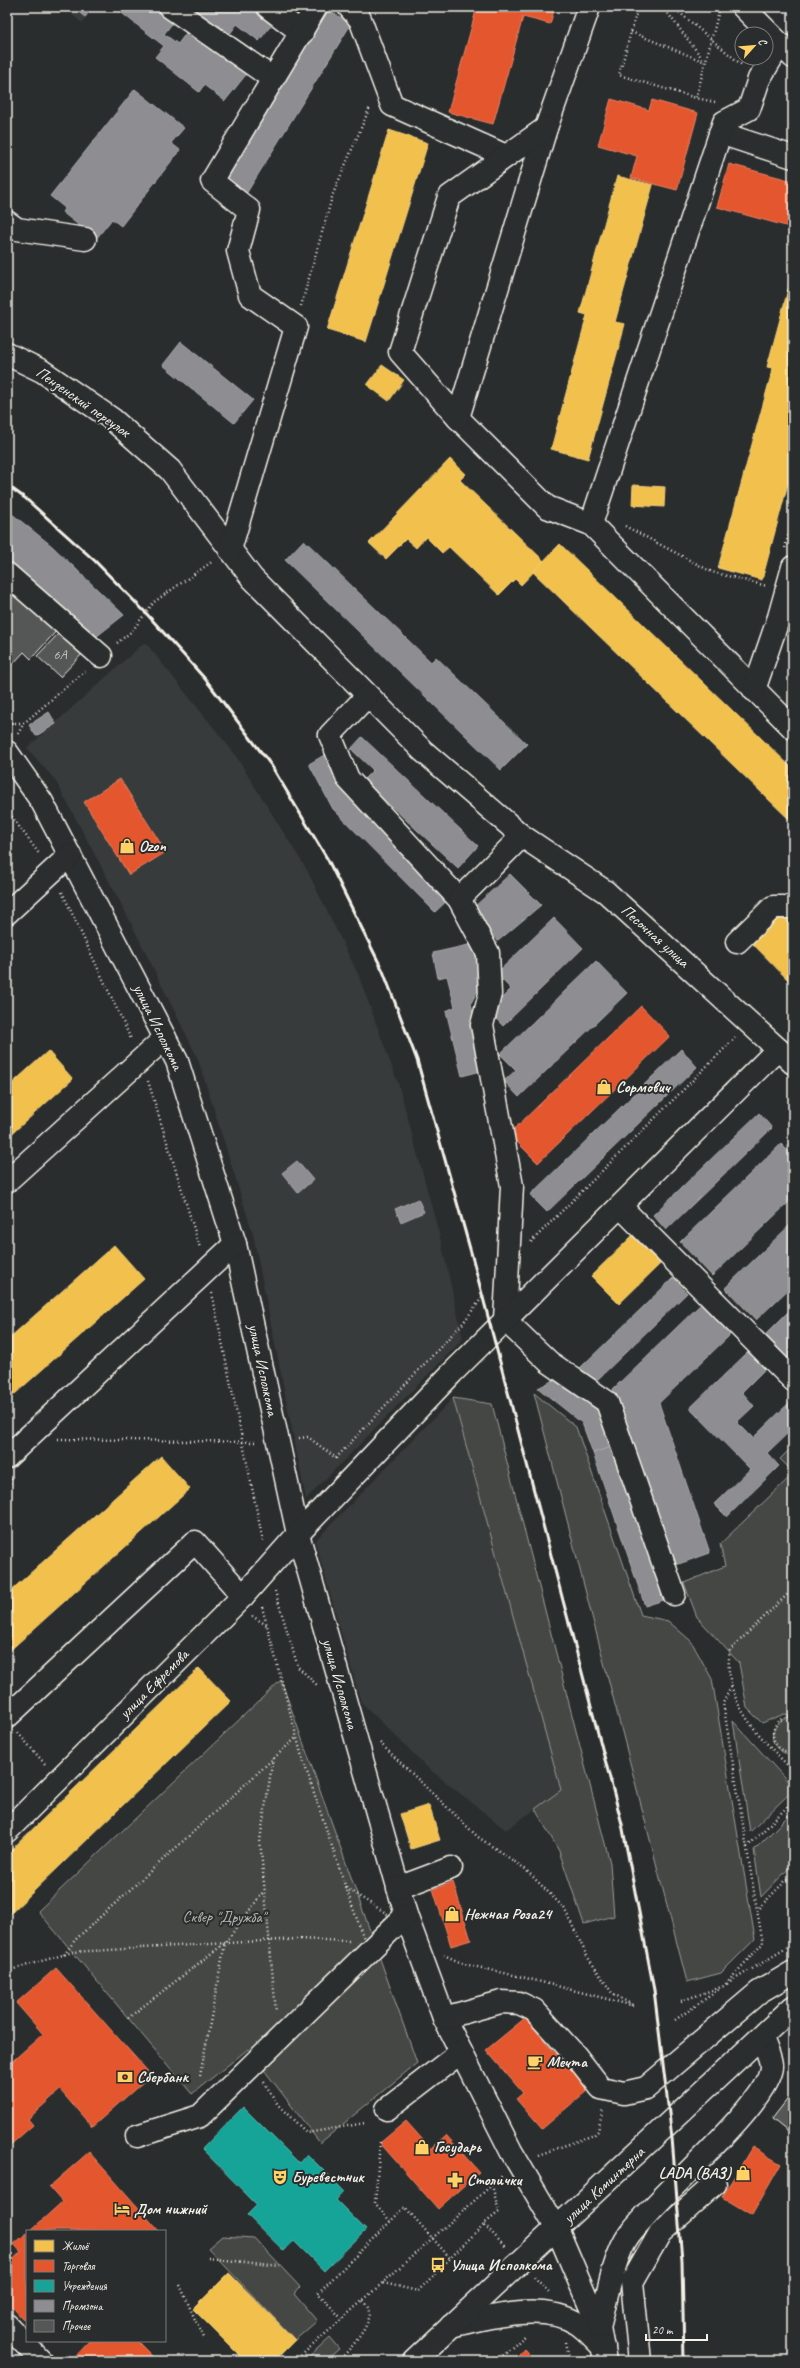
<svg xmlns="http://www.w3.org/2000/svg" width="800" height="2368" font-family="Caveat,sans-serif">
  <rect width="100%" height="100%" fill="#2a2d2e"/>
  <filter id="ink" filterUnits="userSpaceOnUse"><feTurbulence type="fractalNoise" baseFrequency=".025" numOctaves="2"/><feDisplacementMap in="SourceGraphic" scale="8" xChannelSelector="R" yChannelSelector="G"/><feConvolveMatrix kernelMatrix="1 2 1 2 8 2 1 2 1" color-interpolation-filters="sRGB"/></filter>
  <g filter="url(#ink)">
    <!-- built -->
    <g fill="#373a3a">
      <path d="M63,7H95L82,23Z"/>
      <path d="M145,642L234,753L307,870L358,974L399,1086L441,1241L463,1339L306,1499L253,1234L198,1059L127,915L55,780L27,748Z"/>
      <path d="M453,1398L561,1791L506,1830L428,1768L361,1702L315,1541Z"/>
      <path d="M793,2331V2361H785Z"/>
    </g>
    <!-- green -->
    <g fill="#444645" stroke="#9c9c96">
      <path d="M534,1393L576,1427L641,1615L668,1621L691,1641L712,1679L755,1939L721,1973L687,1982Z"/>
      <path d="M453,1398L492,1404L610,1863L614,1916L584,1924L559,1851L535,1809L561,1790Z"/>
      <path d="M793,1446V1472L780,1459Z"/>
      <path d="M793,1474V1754C769,1755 763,1725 792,1715L784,1714L762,1723L747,1708L739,1663L697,1617L684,1583L725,1566L720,1544Z"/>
      <path d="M281,1680L417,2063L320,2143L248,2049L192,2094L38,1911Z"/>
      <path d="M733,1721L793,1787V1790L750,1832Z"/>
      <path d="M793,1811V1864L761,1897L754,1850Z"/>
      <path d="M222,2236L254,2238L300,2287L294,2294L317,2321L295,2340L208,2248Z"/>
      <path d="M330,2338L339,2349L325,2361H305Z"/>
    </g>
    <!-- homes -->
    <g fill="#f2c14e" stroke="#f3cf7c">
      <path d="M389,130L428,143L366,342L327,330Z"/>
      <path d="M617,176L653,185L615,322L625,324L588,459L551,449L587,315L580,313Z"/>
      <path d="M793,271V465L762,580L718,568L773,368L767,367Z"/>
      <path d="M382,365L404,380L389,401L367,385Z"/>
      <path d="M450,459L466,474L460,480L544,561L521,585L515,579L499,595L449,547L442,553L426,537L416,548L406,539L386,559L369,543Z"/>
      <path d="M633,485L665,487L664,507L632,505Z"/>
      <path d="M560,544L793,769V823L533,572Z"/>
      <path d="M781,914L793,925V985L752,943Z"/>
      <path d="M48,1051L73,1079L7,1138V1088Z"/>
      <path d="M633,1235L661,1263L619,1304L591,1276Z"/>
      <path d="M114,1245L144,1279L7,1401V1340Z"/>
      <path d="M161,1456L190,1489L7,1653V1594Z"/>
      <path d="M199,1668L231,1701L7,1917V1854Z"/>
      <path d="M429,1805L440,1840L411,1849L400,1814Z"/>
      <path d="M229,2273L295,2340L274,2361H245L193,2309Z"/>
    </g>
    <!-- shops -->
    <g fill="#e4572e" stroke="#e98566">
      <path d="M477,7H555L550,24L523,17L493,124L448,112Z"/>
      <path d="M611,99L649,110L652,100L698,113L677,190L631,178L637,156L598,145Z"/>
      <path d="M729,164L793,181V228L717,207Z"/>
      <path d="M120,779L166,852L129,875L84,802Z"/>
      <path d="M641,1006L670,1036L538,1163L509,1134Z"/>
      <path d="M453,1882L471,1940L451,1946L433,1889Z"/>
      <path d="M56,1968L151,2075L92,2127L60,2090L28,2119L33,2125L7,2148V2066L43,2034L16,2003Z"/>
      <path d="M525,2018L556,2054L565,2046L596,2083L542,2129L516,2099L523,2093L486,2050Z"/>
      <path d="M406,2121L431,2149L446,2135L479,2172L438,2209L380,2143Z"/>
      <path d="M752,2147L781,2164L752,2215L722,2197Z"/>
      <path d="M89,2152L159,2231H30L62,2202L49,2187Z"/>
      <path d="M27,2233V2315L23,2319L7,2301V2265L21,2252L14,2244Z"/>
      <path d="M89,2341H137L157,2361H74L72,2359Z"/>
      <path d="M524,2349L535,2361H512Z"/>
    </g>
    <!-- public -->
    <path fill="#17a398" stroke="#59bab0" d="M243,2107L299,2163L307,2154L344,2191L336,2200L366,2230L324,2271L294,2241L284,2251L247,2215L257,2205L202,2149Z"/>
    <!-- industry -->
    <g fill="#8d8d92" stroke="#acabac">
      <path d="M72,7H93L85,17Z"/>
      <path d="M114,7H156L174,21L164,34L178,44L186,33L201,45L206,39L248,72L225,101L204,85L199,92L155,57L164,46Z"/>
      <path d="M186,7H251L272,24L259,41L237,24L227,38Z"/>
      <path d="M328,10L351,24L246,194L224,179Z"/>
      <path d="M135,89L184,128L171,143L180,150L121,226L112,219L96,239L62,212L65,208L50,196Z"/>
      <path d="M181,342L253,400L234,423L163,365Z"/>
      <path d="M7,510L52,546L124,615L92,640L7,560Z"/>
      <path d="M304,540L431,662L436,657L527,744L501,770L285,560Z"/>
      <path d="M49,712L56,724L36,736L29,725Z"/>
      <path d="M362,737L478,846L458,868L363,780L373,770L351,749Z"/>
      <path d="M326,754L451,897L435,912L333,809L309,764Z"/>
      <path d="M510,874L541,905L498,941L472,909Z"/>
      <path d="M554,918L583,948L503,1026L489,1011L511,989L496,974Z"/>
      <path d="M477,943L483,969L477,971L480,986L471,1003L485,1070L462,1076L446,1011L455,1007L447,976L438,978L433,953Z"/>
      <path d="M596,961L627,993L519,1097L504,1081L516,1070L500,1054Z"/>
      <path d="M681,1049L697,1067L547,1212L530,1195Z"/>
      <path d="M759,1113L772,1128L666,1230L653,1215Z"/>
      <path d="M781,1144L793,1156V1198L712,1276L680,1242Z"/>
      <path d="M297,1161L313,1180L298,1193L282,1173Z"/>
      <path d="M418,1199L424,1212L401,1222L395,1209Z"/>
      <path d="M793,1222V1285L756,1320L725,1288Z"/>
      <path d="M673,1278L687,1293L594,1383L580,1368Z"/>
      <path d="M701,1304L730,1335L659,1403L710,1553L673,1566L613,1389Z"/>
      <path d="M793,1307V1364L765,1335Z"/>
      <path d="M748,1352L765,1369L742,1392L754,1406L737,1422L753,1438L793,1399V1428L767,1453L779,1466L727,1517L714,1504L750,1469L690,1408Z"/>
      <path d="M558,1378L601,1407L615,1446L593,1453L582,1423L538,1388Z"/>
      <path d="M615,1446L667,1599L645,1606L593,1453Z"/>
    </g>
    <!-- building -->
    <g fill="#555756" stroke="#f4f1e8">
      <path d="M7,584L58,629L31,659L24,652L11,666L7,663Z"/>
      <path d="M61,631L83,653L60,677L37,656Z"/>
      <path d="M793,2092V2136L772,2119Z"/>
    </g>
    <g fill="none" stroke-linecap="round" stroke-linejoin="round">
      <defs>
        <g id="minor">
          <path d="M170,7L272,78"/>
          <path d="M268,7L302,33"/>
          <path d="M349,7L360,19L392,105L506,156"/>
          <path d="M589,7L546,128L458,418L547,507L591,524L793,728"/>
          <path d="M743,7L793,57"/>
          <path d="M720,133L793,157"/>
          <path d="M7,222L17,229L85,239"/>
          <path d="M7,354L42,371L112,419L170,470L252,578L423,751L522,836L606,892L778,1049"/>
          <path d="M458,418L400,352L449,197L546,128"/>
          <path d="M591,524L724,122L749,109L759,79L780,44"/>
          <path d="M230,550L296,327L250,295L238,251L249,210L212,181L316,7"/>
          <path d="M7,574L101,656"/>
          <path d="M754,690L779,617L793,567"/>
          <path d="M367,696L330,735L348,779L459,899L488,953L490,994L482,1025L512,1186L505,1320L549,1362L607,1402L674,1594"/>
          <path d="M7,752L42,802L177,1061L235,1244L298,1534L406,1915L444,2018L511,2151L557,2229L599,2327L605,2361"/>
          <path d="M459,899L522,836"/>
          <path d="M7,913L70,855"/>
          <path d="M737,942L773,907H793"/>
          <path d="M7,1181L165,1038"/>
          <path d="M621,1207L793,1380"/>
          <path d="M7,1457L235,1244"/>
          <path d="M7,1717L195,1542L243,1596"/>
          <path d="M7,1831L243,1596L298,1534L452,1373L778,1049L793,1063"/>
          <path d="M398,1888L451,1868"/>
          <path d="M444,2018L501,2002L519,2003L534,2010L576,2056L601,2088L624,2093L646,2088L759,1992L793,1972"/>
          <path d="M387,2109L461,2052"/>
          <path d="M137,2136L200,2116L406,1915"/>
          <path d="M7,2325L41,2361"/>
          <path d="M451,2326C488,2317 544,2302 578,2324C587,2330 595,2340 603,2347"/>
          <path d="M599,2327C606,2302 614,2255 629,2235C655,2198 771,2102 771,2066C771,2058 764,2045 762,2037"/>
          <path d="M640,2361L632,2282L660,2233L715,2184"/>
        </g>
        <path id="major" d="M414,2361L793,2007"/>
      </defs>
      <!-- minor casing -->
      <use href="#minor" stroke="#f4f1e8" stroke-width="25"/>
      <!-- major casing -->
      <use href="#major" stroke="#f4f1e8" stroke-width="25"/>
      <!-- path -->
      <g stroke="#f4f1e8" stroke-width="2.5" stroke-dasharray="1 3" stroke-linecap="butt">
        <path d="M638,7L619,75L696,98"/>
        <path d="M673,7L743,66"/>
        <path d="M631,32L705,62L663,7"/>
        <path d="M715,102L696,98L720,7"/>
        <path d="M301,306L333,194L370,107"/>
        <path d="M625,526L712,572L767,586"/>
        <path d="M785,548L793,517"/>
        <path d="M117,643L132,631L154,602L213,561"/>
        <path d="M7,723H24"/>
        <path d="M18,734L24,723L85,671"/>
        <path d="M7,810L40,855"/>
        <path d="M62,892L131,1039"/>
        <path d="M148,1081L200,1248"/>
        <path d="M531,1242L735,1038"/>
        <path d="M212,1293L263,1541"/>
        <path d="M299,1438L308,1437L336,1458L463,1323L484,1295"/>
        <path d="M58,1439L256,1442"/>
        <path d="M7,1491L13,1476"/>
        <path d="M275,1591L298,1667L318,1686"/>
        <path d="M793,1595L790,1592L730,1650C721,1702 761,1737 793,1771"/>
        <path d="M262,1607L302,1757L346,1888"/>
        <path d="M252,1616L268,1626"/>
        <path d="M731,1687L723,1703L757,1910"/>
        <path d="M793,1716L779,1720C771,1730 771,1739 779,1749L793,1754"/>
        <path d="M18,1733L45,1764"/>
        <path d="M380,1743L478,1837L524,1868L564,1908L587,1956L612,1993L634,2006L522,1977L464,1964L444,1955"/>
        <path d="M273,1758L260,1840L276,2012"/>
        <path d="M747,1847L793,1801"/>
        <path d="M346,1888L389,1915L365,1942Z"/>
        <path d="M64,1955L75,1940L297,1737"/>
        <path d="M752,1969L793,1944"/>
        <path d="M7,1971L73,1952L297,1939L349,1941"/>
        <path d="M727,1984L748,1971"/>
        <path d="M681,2001L724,1986L763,1943L757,1910L793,1873"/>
        <path d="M128,2018L225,1943L264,1891"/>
        <path d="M675,2020L721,1988"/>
        <path d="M200,2076L225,1943"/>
        <path d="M264,2082L278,2105L307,2133L365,2123"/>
        <path d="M380,2142L375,2203L390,2221"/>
        <path d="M538,2155L594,2135L598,2131L603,2109"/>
        <path d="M492,2185L499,2212L484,2224L506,2248"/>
        <path d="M208,2258L280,2266"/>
        <path d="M534,2277L549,2292"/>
        <path d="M383,2283L418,2291L484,2224"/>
        <path d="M180,2285L203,2338"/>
        <path d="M342,2319L318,2293L405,2207L450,2258"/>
        <path d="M566,2342L570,2361"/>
        <path d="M295,2361L502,2176"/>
        <path d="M338,2361C348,2352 375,2322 369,2308C368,2305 364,2302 362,2300"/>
        <path d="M497,2361L526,2335"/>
      </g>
      <!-- minor -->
      <use href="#minor" stroke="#2a2d2e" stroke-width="22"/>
      <!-- major -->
      <use href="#major" stroke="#2a2d2e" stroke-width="22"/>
      <!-- rail -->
      <path stroke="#f4f1e8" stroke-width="3" d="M7,485L25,498L95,561L145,612L206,680L271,765L328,860L383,971L417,1060L472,1256L622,1824L654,1990L672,2138L682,2261L684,2361"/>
    </g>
  </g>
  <!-- icons -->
  <defs>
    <symbol id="shop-bare" viewBox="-9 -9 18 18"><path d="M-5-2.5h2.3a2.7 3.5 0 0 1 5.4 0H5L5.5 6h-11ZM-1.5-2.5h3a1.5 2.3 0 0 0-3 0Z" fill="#ffd166" stroke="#2a2d2e" stroke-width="2.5" paint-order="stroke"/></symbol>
    <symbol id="cafe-bare" viewBox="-9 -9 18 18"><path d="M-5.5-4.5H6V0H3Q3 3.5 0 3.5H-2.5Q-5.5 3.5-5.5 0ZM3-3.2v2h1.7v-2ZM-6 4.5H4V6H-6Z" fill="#ffd166" stroke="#2a2d2e" stroke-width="2.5" paint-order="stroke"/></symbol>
    <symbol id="bank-bare" viewBox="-9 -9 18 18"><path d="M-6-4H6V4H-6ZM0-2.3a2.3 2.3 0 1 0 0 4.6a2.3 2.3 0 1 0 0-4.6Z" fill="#ffd166" stroke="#2a2d2e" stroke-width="2.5" paint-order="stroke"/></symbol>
    <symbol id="theatre-bare" viewBox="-9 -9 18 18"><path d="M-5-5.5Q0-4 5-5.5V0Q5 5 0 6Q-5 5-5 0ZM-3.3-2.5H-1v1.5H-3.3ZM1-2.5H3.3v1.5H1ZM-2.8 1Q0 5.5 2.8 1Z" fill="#ffd166" stroke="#2a2d2e" stroke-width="2.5" paint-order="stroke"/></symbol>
    <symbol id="pharmacy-bare" viewBox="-9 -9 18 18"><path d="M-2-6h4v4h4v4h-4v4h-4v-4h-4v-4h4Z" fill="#ffd166" stroke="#2a2d2e" stroke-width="2.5" paint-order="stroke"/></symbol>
    <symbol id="hotel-bare" viewBox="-9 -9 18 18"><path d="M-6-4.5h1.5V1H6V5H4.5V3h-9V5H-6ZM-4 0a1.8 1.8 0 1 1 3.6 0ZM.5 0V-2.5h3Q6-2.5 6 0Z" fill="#ffd166" stroke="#2a2d2e" stroke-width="2.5" paint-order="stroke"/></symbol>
    <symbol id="bus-bare" viewBox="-9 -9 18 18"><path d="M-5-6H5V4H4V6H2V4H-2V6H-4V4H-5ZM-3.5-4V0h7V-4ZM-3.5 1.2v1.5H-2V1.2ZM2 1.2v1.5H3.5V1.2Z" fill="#ffd166" stroke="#2a2d2e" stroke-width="2.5" paint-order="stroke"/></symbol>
  </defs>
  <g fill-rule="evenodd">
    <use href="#shop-bare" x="116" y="835" width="22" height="22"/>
    <use href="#shop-bare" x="593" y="1076" width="22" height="22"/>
    <use href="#shop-bare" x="441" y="1903" width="22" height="22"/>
    <use href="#cafe-bare" x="524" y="2051" width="22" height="22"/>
    <use href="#bank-bare" x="114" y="2066" width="22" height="22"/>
    <use href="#shop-bare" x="411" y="2136" width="22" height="22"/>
    <use href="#shop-bare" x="732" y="2162" width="22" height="22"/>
    <use href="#theatre-bare" x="269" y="2166" width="22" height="22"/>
    <use href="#pharmacy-bare" x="444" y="2169" width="22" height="22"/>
    <use href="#hotel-bare" x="111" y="2198" width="22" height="22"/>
    <use href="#bus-bare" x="427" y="2254" width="22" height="22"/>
  </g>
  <g text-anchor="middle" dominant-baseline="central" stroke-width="4" stroke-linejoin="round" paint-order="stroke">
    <!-- number labels -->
    <g font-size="14" fill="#cccac4">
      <text x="60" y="654">6А</text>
    </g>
    <!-- street labels -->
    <g font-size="16" fill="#f4f1e8" stroke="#2a2d2e">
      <text transform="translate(83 402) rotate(35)">Пензенский переулок</text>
      <text transform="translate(655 936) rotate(42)">Песочная улица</text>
      <text transform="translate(158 1027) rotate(64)">улица Исполкома</text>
      <text transform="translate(263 1370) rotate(78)">улица Исполкома</text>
      <text transform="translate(154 1684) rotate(-45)">улица Ефремова</text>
      <text transform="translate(340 1684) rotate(74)">улица Исполкома</text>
      <text transform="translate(604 2185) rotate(-43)">улица Коминтерна</text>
    </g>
    <!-- poi labels -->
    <g font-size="16" font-weight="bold" fill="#f4f1e8" stroke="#2a2d2e" text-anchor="start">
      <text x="139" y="846">Ozon</text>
      <text x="616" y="1087">Сормович</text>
      <text x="464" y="1914">Нежная Роза24</text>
      <text x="547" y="2062">Мечта</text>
      <text x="137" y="2077">Сбербанк</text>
      <text x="434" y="2147">Государь</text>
      <text x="731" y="2173" text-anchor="end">LADA (ВАЗ)</text>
      <text x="292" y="2177">Буревестник</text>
      <text x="467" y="2180">Столички</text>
      <text x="134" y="2209">Дом нижний</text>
      <text x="450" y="2265">Улица Исполкома</text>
    </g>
    <!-- park labels -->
    <g font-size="16" fill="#b6b5af" stroke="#2a2d2e">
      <text x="224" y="1917">Сквер "Дружба"</text>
    </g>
  </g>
  <!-- margin -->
  <rect width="800" height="2368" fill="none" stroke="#2a2d2e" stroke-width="24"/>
  <rect x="12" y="12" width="776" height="2344" fill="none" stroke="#f4f1e8" stroke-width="1.5" filter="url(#ink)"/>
  <!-- legend -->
  <rect x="26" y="2230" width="140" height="112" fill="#2a2d2e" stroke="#7b7b78"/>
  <rect x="34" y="2240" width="20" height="12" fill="#f2c14e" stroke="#7b7b78"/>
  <text x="62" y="2250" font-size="12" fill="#f4f1e8">Жильё</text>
  <rect x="34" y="2260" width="20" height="12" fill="#e4572e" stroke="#7b7b78"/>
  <text x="62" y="2270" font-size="12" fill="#f4f1e8">Торговля</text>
  <rect x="34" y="2280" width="20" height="12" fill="#17a398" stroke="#7b7b78"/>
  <text x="62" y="2290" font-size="12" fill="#f4f1e8">Учреждения</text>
  <rect x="34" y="2300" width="20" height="12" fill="#8d8d92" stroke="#7b7b78"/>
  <text x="62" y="2310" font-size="12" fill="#f4f1e8">Промзона</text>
  <rect x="34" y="2320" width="20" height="12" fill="#555756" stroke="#7b7b78"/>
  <text x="62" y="2330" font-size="12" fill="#f4f1e8">Прочее</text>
  <!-- north arrow -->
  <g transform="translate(754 46) rotate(63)"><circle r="19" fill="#2a2d2e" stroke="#7b7b78"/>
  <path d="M0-3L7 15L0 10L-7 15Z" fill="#ffd166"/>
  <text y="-6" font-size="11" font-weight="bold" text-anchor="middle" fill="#f4f1e8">С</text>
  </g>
  <!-- scale -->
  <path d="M646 2334v6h61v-6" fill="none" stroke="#f4f1e8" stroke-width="2"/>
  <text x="652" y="2334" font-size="12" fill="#f4f1e8" stroke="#2a2d2e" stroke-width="3" paint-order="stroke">20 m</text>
</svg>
